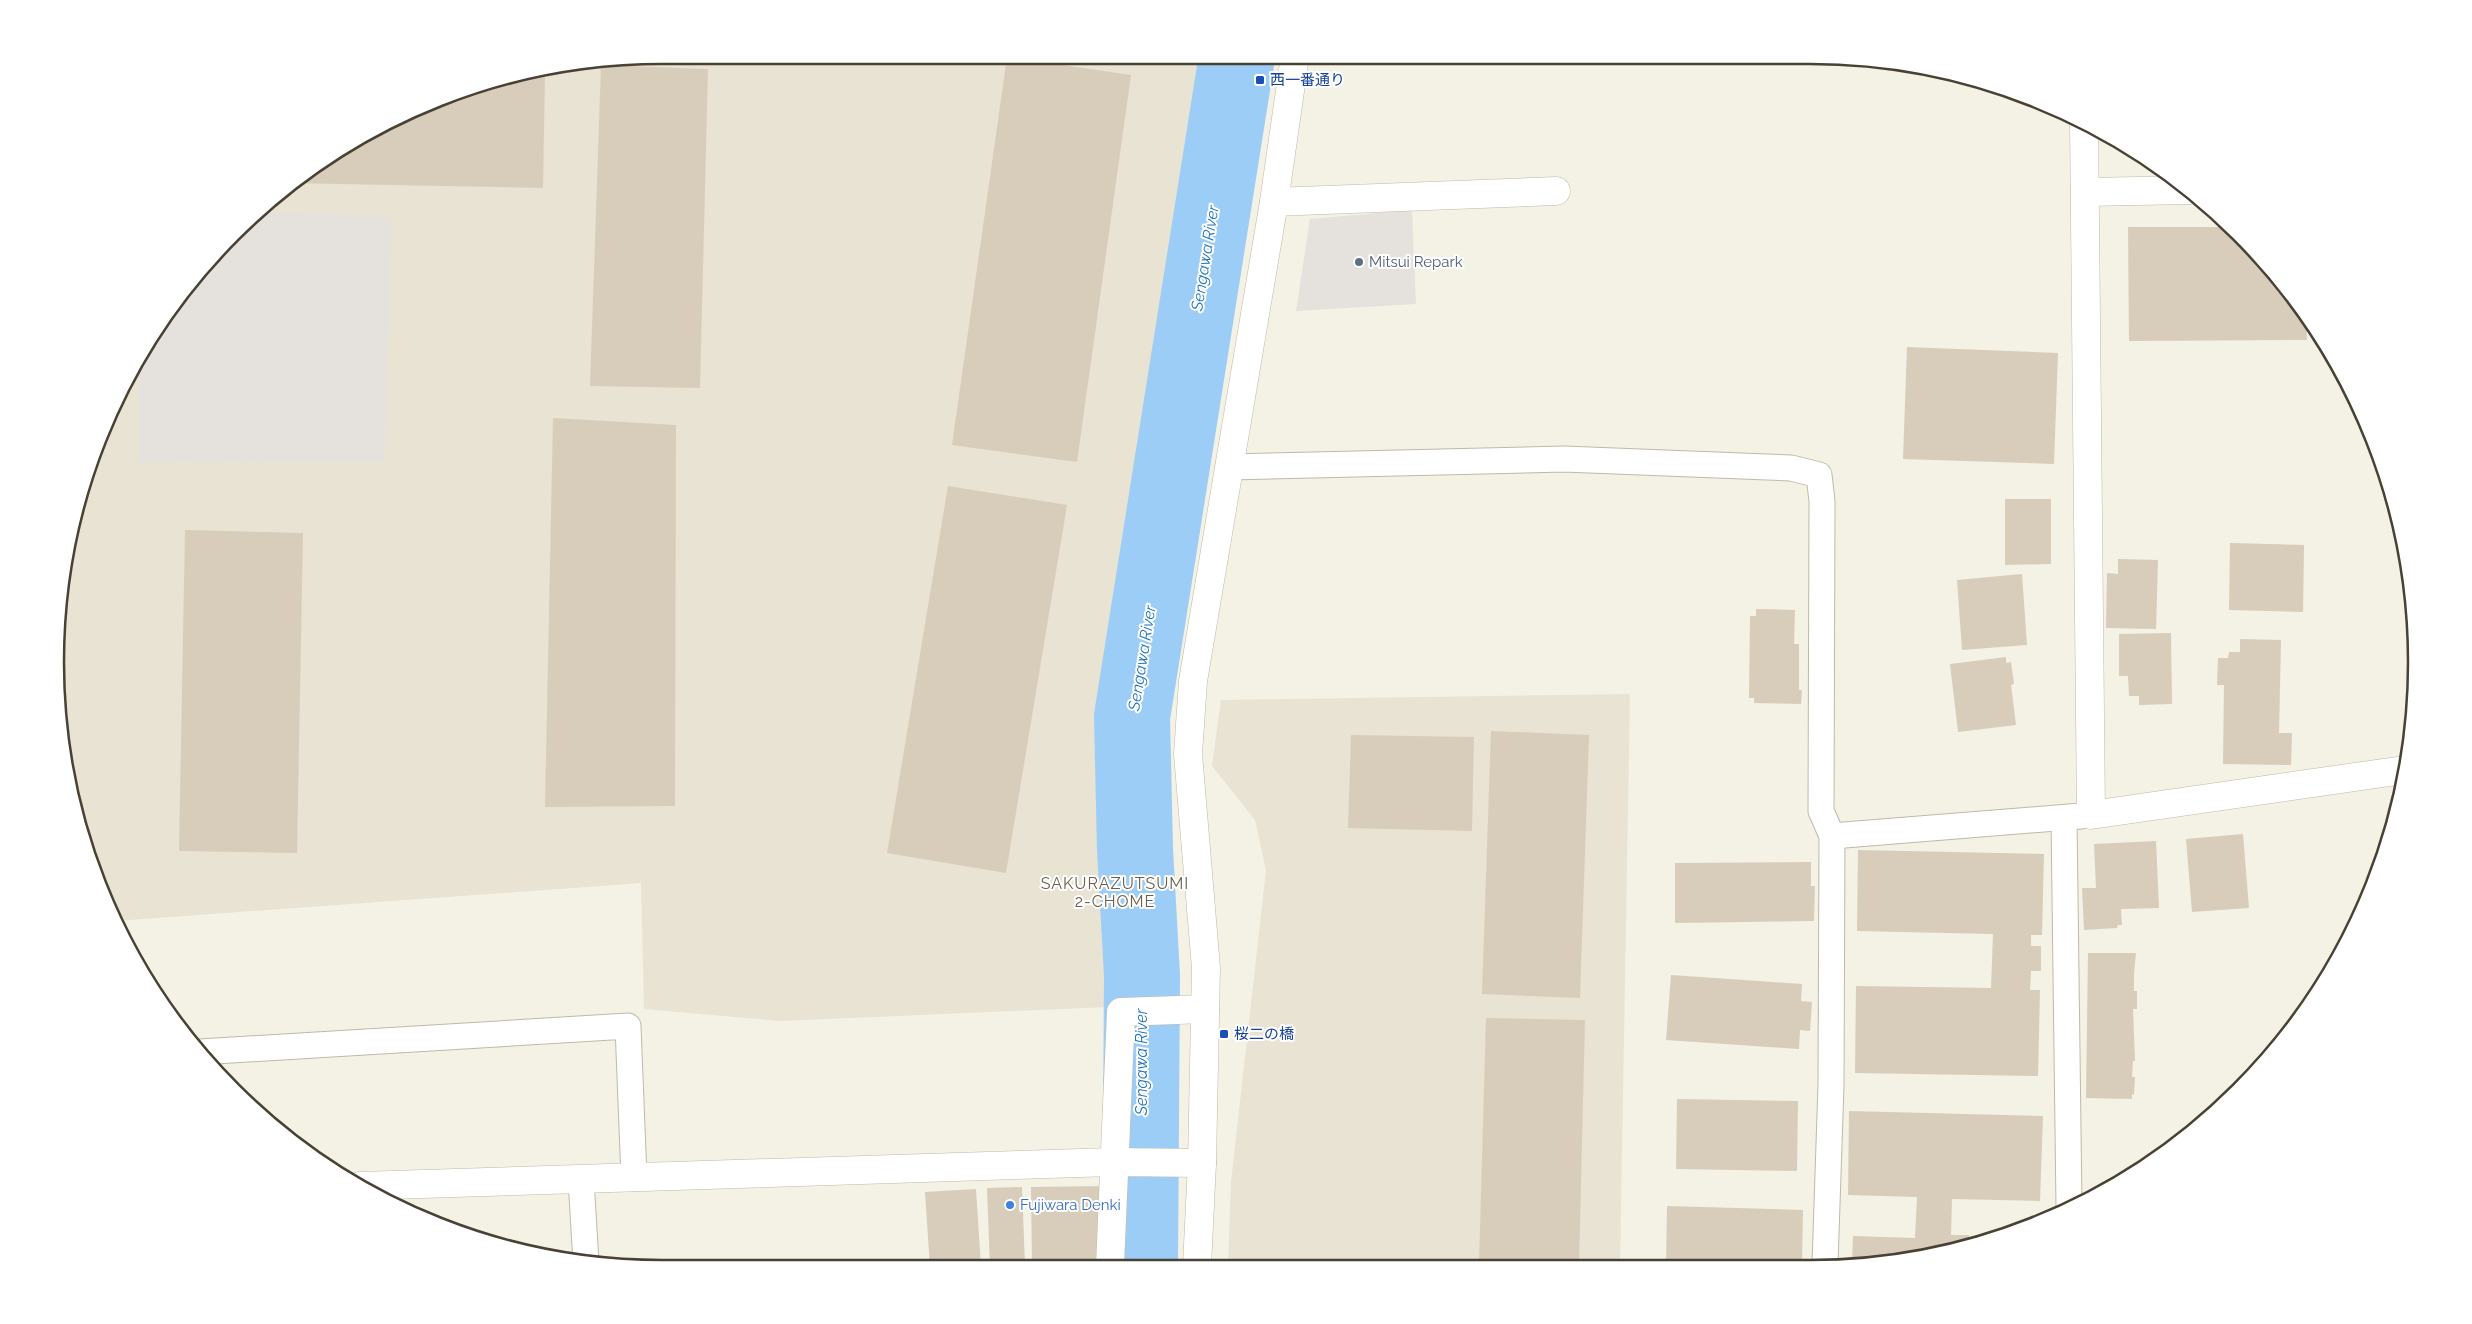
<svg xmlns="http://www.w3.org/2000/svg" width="2472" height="1324" font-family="Raleway,'Noto Sans JP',sans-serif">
  <rect width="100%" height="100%" fill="#f4f1e5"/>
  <!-- residential -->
  <g fill="#e9e3d3">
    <path d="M662,55L1212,56L1112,765L1109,1007L780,1021L644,1009L641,883L116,921L101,895L76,819L62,736L58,610L76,505L101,429L157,325L206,262L292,181L359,136L467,87L544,67Z"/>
    <path d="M1630,694L1620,1265L1228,1266L1231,1182L1266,870L1255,820L1212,766L1221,700Z"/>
  </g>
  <!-- parking -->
  <g fill="#e5e2de">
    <path d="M1412,210L1416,304L1296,311L1310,219Z"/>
    <path d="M259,212L391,216L385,461L138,462L139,358L157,325L206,262Z"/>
  </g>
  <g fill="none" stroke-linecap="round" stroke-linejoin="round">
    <!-- river -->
    <path stroke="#9ccdf7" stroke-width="76" d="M1140,1266L1142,976L1135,849L1132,717L1237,56"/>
  </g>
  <!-- building -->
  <g fill="#d7cdba">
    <path d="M1007,57L1131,75L1077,462L952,445Z"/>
    <path d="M601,65L708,69L700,388L590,386Z"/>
    <path d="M523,72L545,73L543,188L289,183L359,136L467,87Z"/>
    <path d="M2128,227H2229L2267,262L2306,318L2307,340L2129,341Z"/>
    <path d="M1907,347L2058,353L2054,464L1903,459Z"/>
    <path d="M553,418L676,425L675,806L545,807Z"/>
    <path d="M948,486L1067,505L1006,873L887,853Z"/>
    <path d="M2005,499H2051V564L2005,565Z"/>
    <path d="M185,530L303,533L297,853L179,851Z"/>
    <path d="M2230,543L2304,545L2303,612L2229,610Z"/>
    <path d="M2118,559L2158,560L2156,629L2106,628L2107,573L2118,574Z"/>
    <path d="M2022,574L2027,645L1962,650L1957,580Z"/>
    <path d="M1756,609L1795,610L1794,644H1799V690H1802L1801,704L1754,703V698H1749L1750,616H1756Z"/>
    <path d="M2171,633L2172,704L2139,705V696H2129L2128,676H2119V634Z"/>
    <path d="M2240,639L2281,640L2279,733H2292L2291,765L2223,764L2224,685H2217L2218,658H2228L2229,652H2240Z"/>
    <path d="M2006,657V663L2011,662L2014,684L2011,685L2016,725L1958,732L1950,664Z"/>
    <path d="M1491,731L1589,735L1580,998L1482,994Z"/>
    <path d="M1351,735L1474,737L1472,831L1348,828Z"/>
    <path d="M2243,834L2249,908L2192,912L2186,839Z"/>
    <path d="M2156,841L2159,908L2121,909L2122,925H2118L2117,928L2084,930L2082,888H2096L2094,844Z"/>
    <path d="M1858,850L2044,854L2042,935H2031V946H2041V971H2031L2030,990H2040L2038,1076L1855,1073L1856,986L1991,988L1993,934L1857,931Z"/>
    <path d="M1811,862V886H1815L1814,921L1675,923V863Z"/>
    <path d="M2088,953H2136L2134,974V991H2137V1009H2133L2135,1061H2133L2132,1077H2135L2134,1095L2132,1094V1099L2086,1098Z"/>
    <path d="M1671,975L1802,984L1801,1001L1812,1002L1810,1031L1800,1030L1799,1049L1666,1040Z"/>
    <path d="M1486,1018L1585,1020L1579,1265H1479Z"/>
    <path d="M1677,1099L1798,1101L1797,1171L1676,1169Z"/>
    <path d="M1849,1111L2043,1116L2040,1201L1952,1199L1951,1235H1969V1242L1890,1264H1852L1853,1236L1915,1238L1917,1197L1848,1195Z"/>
    <path d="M1103,1186L1104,1264L1032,1265L1031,1187Z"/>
    <path d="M1022,1187L1025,1266L990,1267L987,1188Z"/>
    <path d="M976,1189L981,1267H930L925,1192Z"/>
    <path d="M1667,1206L1803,1210L1802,1264H1666Z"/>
  </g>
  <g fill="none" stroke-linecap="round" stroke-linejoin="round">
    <defs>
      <g id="service">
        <path d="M1228,467L1564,459L1791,468L1819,475L1822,501L1821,811L1832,836L1831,1085L1825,1264"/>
        <path d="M2064,818L2069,1207"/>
        <path d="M1832,836L2081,816"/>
        <path d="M200,1052L628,1026L634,1178"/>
        <path d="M581,1180L586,1262"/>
      </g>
      <g id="minor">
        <path d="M2084,121L2091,815L2404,770"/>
        <path d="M2085,192L2190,190"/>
        <path d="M1274,202L1556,191"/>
        <path d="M360,1186L1113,1162L1202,1163"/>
        <path d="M1110,1266L1121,1012L1205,1009"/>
        <path d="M1197,1266L1202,1163L1206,968L1188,754L1193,681L1274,202L1295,56"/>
      </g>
    </defs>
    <!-- service casing -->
    <use href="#service" stroke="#c1b9a7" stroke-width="27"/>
    <!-- minor casing -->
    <use href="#minor" stroke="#c1b9a7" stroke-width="29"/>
    <!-- service -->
    <use href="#service" stroke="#fff" stroke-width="25"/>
    <!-- minor -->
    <use href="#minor" stroke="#fff" stroke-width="28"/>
  </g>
  <!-- markers -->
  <g fill="#1a4fb4" stroke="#fff" stroke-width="2">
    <rect x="1255" y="75" width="10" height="10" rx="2.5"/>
    <rect x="1219" y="1029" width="10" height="10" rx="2.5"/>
  </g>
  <circle fill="#5c6f8a" stroke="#fff" stroke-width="2" cx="1359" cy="262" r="5"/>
  <circle fill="#3f7fe0" stroke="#fff" stroke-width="2" cx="1010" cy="1205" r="5"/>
  <g text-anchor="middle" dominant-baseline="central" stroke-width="4" stroke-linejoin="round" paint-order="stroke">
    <!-- transit labels -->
    <g font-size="15" fill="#164399" stroke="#fff" text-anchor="start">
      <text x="1270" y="80">西一番通り</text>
      <text x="1234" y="1034">桜二の橋</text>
    </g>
    <!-- service labels -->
    <g font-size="15" fill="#4e5e75" stroke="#fff" text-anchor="start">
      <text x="1369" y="262">Mitsui Repark</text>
    </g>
    <!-- shop labels -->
    <g font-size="15" fill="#366cbe" stroke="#fff" text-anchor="start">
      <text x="1020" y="1205">Fujiwara Denki</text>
    </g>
    <!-- water labels -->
    <g font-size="16" font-style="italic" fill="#2375be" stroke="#fff">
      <text transform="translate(1205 258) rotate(-81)">Sengawa River</text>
      <text transform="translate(1142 658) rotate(-81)">Sengawa River</text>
      <text transform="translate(1141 1062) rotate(-90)">Sengawa River</text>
    </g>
    <!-- neighbourhood labels -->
    <g font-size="16" letter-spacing="1" fill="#6c604a" stroke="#fff">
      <text x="1115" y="883">SAKURAZUTSUMI<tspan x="1115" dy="18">2-CHOME</tspan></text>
    </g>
  </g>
  <!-- crop -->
  <path d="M0 0H2472V1324H0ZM662 64H1810A598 598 0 0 1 2408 662V662A598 598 0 0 1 1810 1260H662A598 598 0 0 1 64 662V662A598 598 0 0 1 662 64Z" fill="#fff" fill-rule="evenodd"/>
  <path fill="none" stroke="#484134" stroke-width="2.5" d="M662 64H1810A598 598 0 0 1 2408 662V662A598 598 0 0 1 1810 1260H662A598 598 0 0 1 64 662V662A598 598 0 0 1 662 64Z"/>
</svg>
